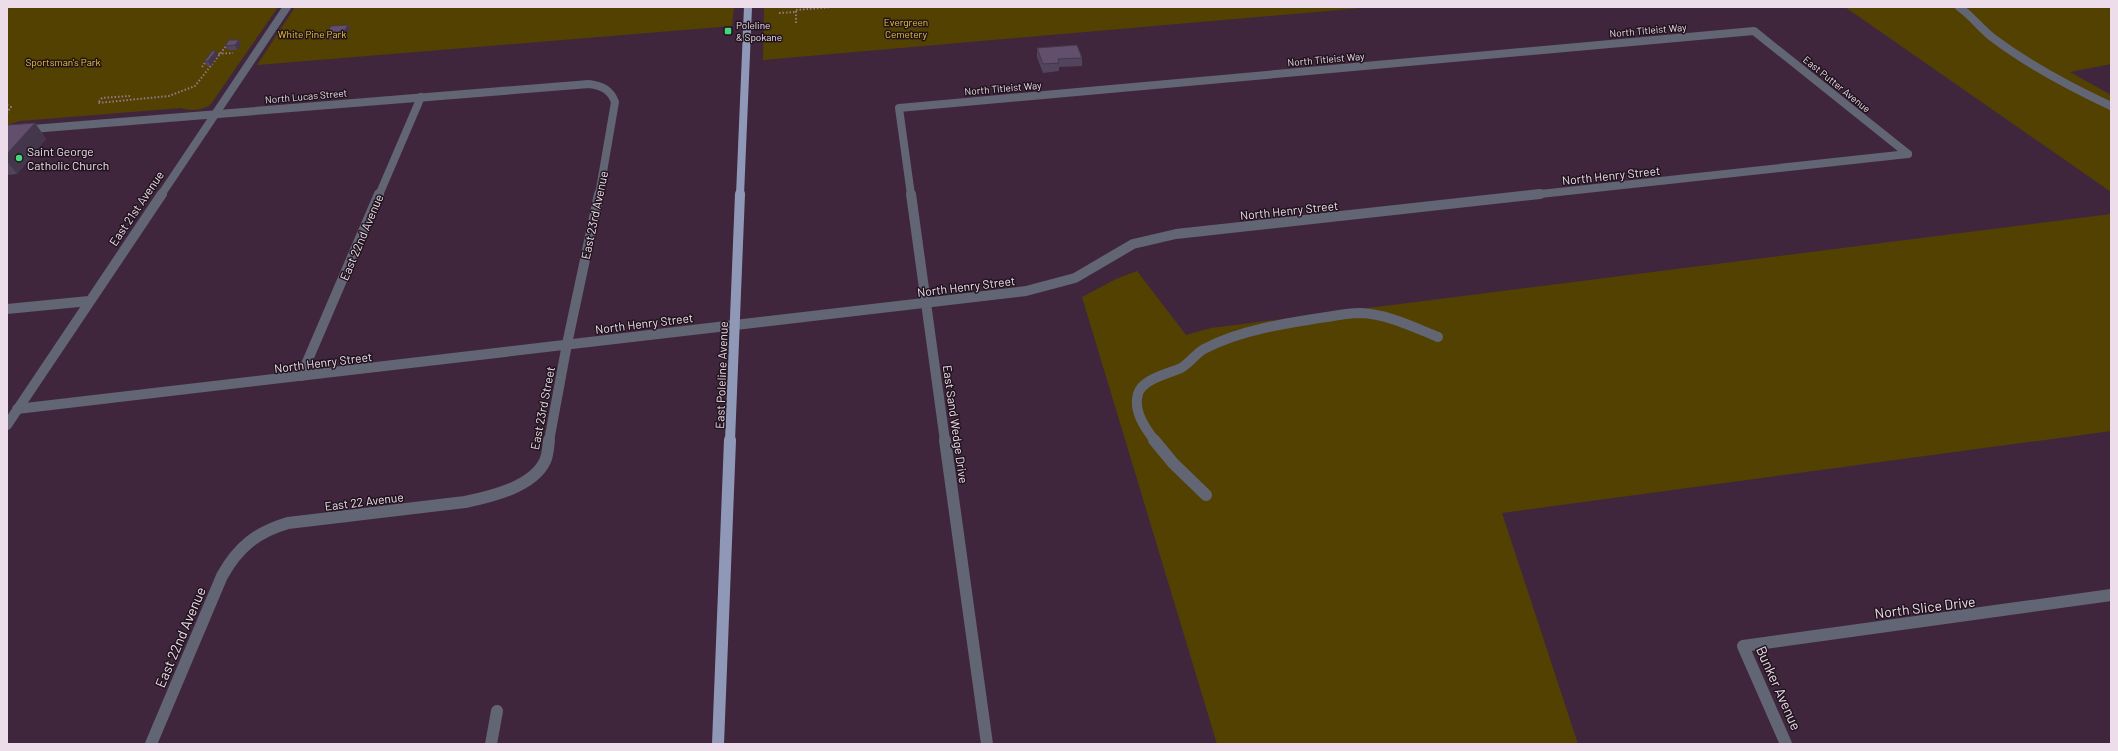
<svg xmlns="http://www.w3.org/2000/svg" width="2118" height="751" font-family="Barlow,sans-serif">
  <rect width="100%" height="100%" fill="#40263d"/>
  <!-- green -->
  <g fill="#534101">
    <path d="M7,7H278L211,104C202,111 191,111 181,108L20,121L7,125Z"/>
    <path d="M295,7H734L732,26L257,65Z"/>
    <path d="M764,7H1373L763,60Z"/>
    <path d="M1845,7H2111V64L2070,72L2111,95V192Z"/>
    <path d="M2111,214V431L1502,513L1578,744H1217L1082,297L1116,279L1137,271L1186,335L1211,328Z"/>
  </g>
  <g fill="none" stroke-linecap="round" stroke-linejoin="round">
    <!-- path -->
    <g stroke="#907a8d" stroke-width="2" stroke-dasharray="1.5 2" stroke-linecap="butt">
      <path d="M796,10L832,7"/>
      <path d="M796,11V23"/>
      <path d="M779,13L796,12"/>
      <path d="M215,54L233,53"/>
      <path d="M202,67L207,60"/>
      <path d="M130,96L102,98L98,103L169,96L195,86L227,45"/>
      <path d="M7,105L11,107L7,113"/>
    </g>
    <!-- minor-far2 -->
    <g stroke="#616574" stroke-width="8">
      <path d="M1959,7C1972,16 1981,29 1993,38C2029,65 2070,87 2111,106"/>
      <path d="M7,131L589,84C602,86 610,89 615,102L599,195"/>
      <path d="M161,195L287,7"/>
      <path d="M379,195L421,97"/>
      <path d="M911,195L899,108L1754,31L1908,154"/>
      <path d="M1531,195L1908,154"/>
    </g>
    <!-- minor-far1 -->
    <g stroke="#616574" stroke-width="10">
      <path d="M911,194L945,441"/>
      <path d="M7,309L89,301"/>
      <path d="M301,376L379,194"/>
      <path d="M17,409L1026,291L1075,278L1133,244L1176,234L1540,194"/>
      <path d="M7,425L162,194"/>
      <path d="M549,441L567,344L599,194"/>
      <path d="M1155,441C1145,428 1133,411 1138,394C1142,379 1168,374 1181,368C1190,363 1195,354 1204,349C1240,330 1287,323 1327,317C1338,315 1349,313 1360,313C1388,314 1413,327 1438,337"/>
    </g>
    <!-- minor -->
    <g stroke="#616574" stroke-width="12">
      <path d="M945,440L987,744"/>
      <path d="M1154,440L1173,463L1206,495"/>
      <path d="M151,744L222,576C238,547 257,532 288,523L465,502C490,497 533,487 545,461C548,455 548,447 549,440"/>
      <path d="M491,744L497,711"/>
      <path d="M1786,744L1743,646L2111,595"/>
    </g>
    <!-- major-far2 -->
    <path stroke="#8f99b7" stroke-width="8" d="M740,195L748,7"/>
    <!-- major-far1 -->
    <path stroke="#8f99b7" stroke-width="10" d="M730,441L740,194"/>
    <!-- major -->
    <path stroke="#8f99b7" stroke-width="12" d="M718,744L730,440"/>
  </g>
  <!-- wall -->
  <g fill="#53445e">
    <path d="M348,25L350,29L345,37L328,39L326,34Z"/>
    <path d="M239,40L241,44L237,50H228L225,46Z"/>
    <path d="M1037,48L1082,58V66L1059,67V71L1043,73L1037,57Z"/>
    <path d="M216,51L218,55L211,66H207L204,62Z"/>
    <path d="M35,123L46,139L17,174L7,175V125Z"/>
  </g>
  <!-- shaded-wall -->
  <g fill="#44374c">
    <path d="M348,25L350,29L345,37L343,33Z"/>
    <path d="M239,40L241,44L237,50L235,45Z"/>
    <path d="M216,51L218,55L211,66L208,61Z"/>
    <path d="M35,123L46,139L17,174L7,161V154Z"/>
  </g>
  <!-- building -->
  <g fill="#614f6d" stroke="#44374c">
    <path d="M348,25L343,33L326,34L331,26Z"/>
    <path d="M229,40H239L235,45L225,46Z"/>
    <path d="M1077,45L1082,58L1058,59L1059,63L1043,64L1037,48Z"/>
    <path d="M212,51H216L208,61L204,62Z"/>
    <path d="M35,123L7,154V125Z"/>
  </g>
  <!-- markers -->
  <g fill="#46d77a" stroke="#20141e" stroke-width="1.5">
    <rect x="724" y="27" width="8" height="8" rx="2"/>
    <circle cx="19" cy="158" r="4"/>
  </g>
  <g text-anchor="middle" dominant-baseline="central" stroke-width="3" stroke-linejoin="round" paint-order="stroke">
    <!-- far-park labels -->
    <g font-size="10" fill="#eec32b" stroke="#20141e">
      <text x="906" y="22">Evergreen<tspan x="906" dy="12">Cemetery</tspan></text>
      <text x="312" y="34">White Pine Park</text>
      <text x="63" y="62">Sportsman's Park</text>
    </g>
    <!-- far-poi labels -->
    <g font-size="10" fill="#eddcea" stroke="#20141e" text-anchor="start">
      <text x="736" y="25">Poleline<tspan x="736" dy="12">&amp; Spokane</tspan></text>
    </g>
    <!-- far-street labels -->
    <g font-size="10" fill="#eddcea" stroke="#20141e">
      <text transform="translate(1648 30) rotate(-5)">North Titleist Way</text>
      <text transform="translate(1326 59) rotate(-5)">North Titleist Way</text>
      <text transform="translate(1837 84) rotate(39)">East Putter Avenue</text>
      <text transform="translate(1003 88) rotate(-5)">North Titleist Way</text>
      <text transform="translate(306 96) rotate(-5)">North Lucas Street</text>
    </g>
    <!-- poi labels -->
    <g font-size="12" fill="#eddcea" stroke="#20141e" text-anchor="start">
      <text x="27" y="151">Saint George<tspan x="27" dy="14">Catholic Church</tspan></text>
    </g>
    <!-- street labels -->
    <g font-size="12" fill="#eddcea" stroke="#20141e">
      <text transform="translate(1611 175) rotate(-6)">North Henry Street</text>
      <text transform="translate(136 208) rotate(-56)">East 21st Avenue</text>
      <text transform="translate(1289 210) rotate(-6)">North Henry Street</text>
      <text transform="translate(594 215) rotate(-78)">East 23rd Avenue</text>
      <text transform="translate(361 237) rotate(-67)">East 22nd Avenue</text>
      <text transform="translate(966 286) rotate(-7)">North Henry Street</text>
      <text transform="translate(644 323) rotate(-7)">North Henry Street</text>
      <text transform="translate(323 362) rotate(-7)">North Henry Street</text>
      <text transform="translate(721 375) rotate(-88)">East Poleline Avenue</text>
      <text transform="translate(542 408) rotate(-79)">East 23rd Street</text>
      <text transform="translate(956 424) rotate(82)">East Sand Wedge Drive</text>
      <text transform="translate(364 501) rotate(-7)">East 22 Avenue</text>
    </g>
    <!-- near-street labels -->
    <g font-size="14" fill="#eddcea" stroke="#20141e">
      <text transform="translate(1925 607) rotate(-7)">North Slice Drive</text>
      <text transform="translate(180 637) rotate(-67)">East 22nd Avenue</text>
      <text transform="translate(1779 688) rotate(66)">Bunker Avenue</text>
    </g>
  </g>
  <!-- border -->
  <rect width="2118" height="751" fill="none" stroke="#eddcea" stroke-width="16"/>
</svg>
